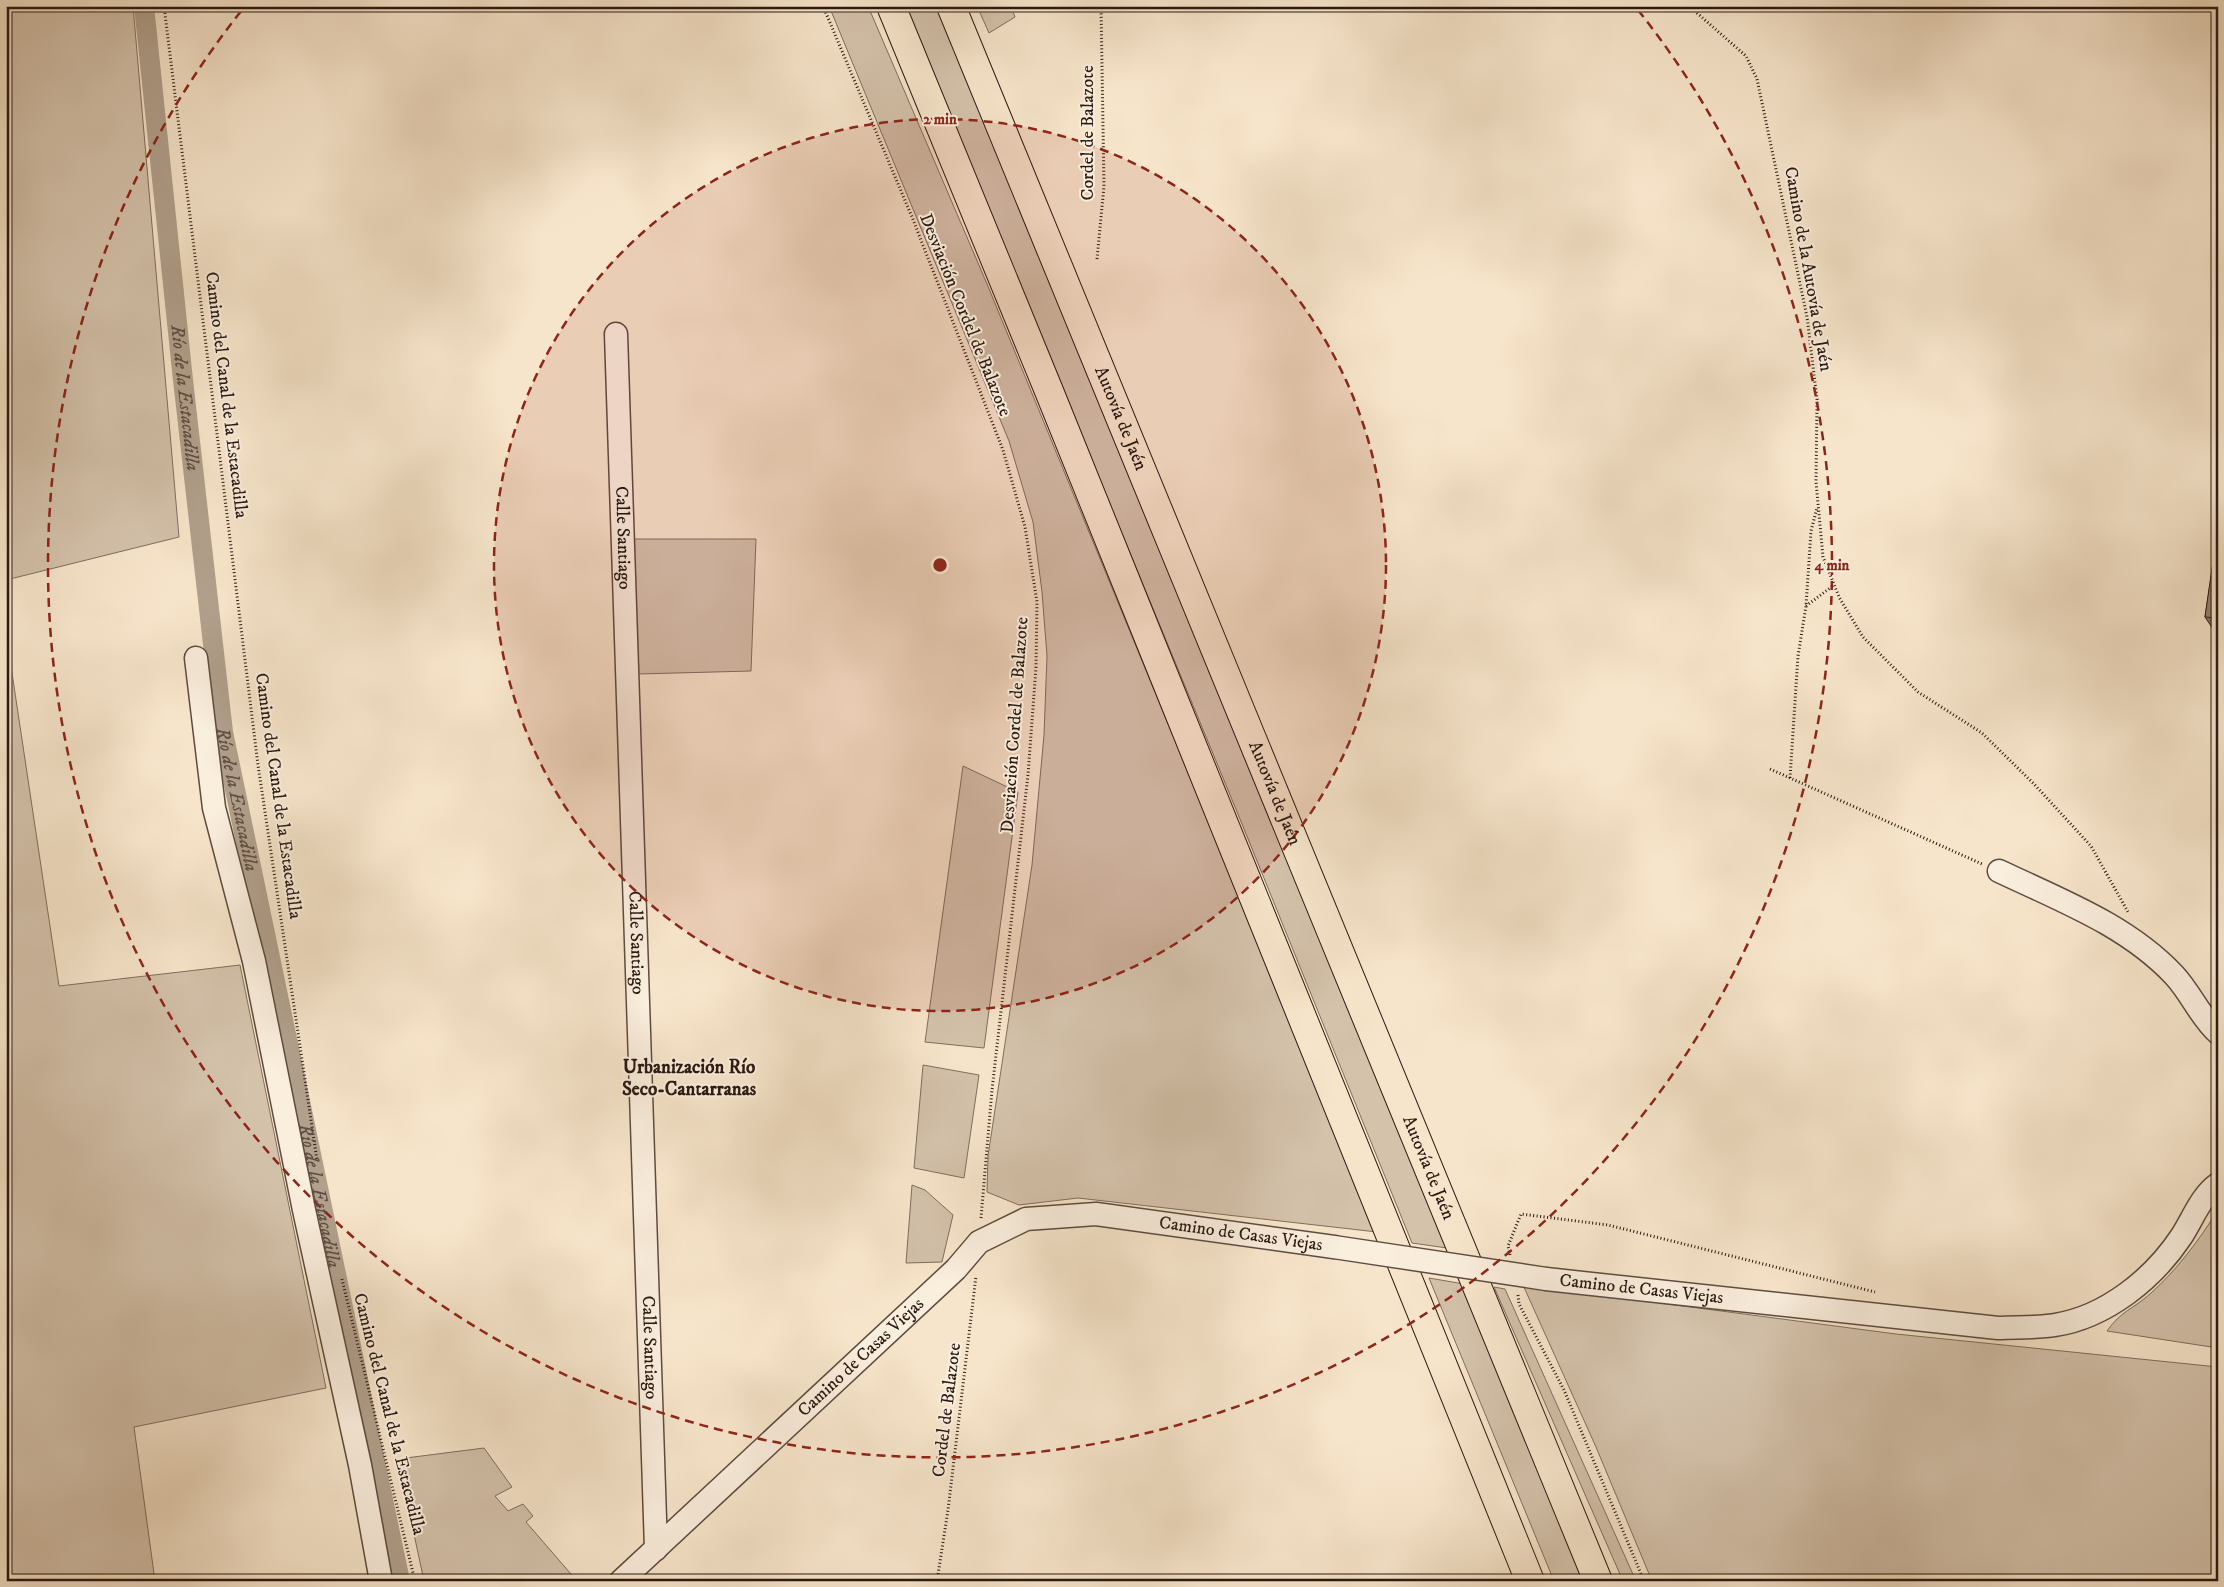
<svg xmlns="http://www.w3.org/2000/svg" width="2224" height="1587" font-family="'IM FELL DW Pica',serif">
  <rect width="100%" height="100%" fill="#f7e5cb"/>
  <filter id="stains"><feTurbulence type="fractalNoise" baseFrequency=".004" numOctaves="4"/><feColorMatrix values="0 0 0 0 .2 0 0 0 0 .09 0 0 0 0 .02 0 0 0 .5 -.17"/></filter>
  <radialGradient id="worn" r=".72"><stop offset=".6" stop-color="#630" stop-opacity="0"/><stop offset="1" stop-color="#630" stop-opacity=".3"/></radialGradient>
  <!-- green -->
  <g fill="#d4c2ab" stroke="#7f6e5e">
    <path d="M6,6H133L179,537L6,580Z"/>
    <path d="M829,6H868L987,284L1377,1232L1078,1198L1019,1205L987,1192L988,1156L1032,865L1044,735L1047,656L1042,592L1033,522L1009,441Z"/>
    <path d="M904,6H938L1447,1248L1412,1243L1240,819Z"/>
    <path d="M977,6H1011L1015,17L989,33Z"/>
    <path d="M634,539H756L751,671L638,674Z"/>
    <path d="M6,633L59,986L240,965L326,1388L134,1427L155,1581H6Z"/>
    <path d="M963,766L1018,792L984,1048L925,1042Z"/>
    <path d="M923,1065L979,1075L964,1178L914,1168Z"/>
    <path d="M912,1185L925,1190L953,1215L942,1262L906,1263Z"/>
    <path d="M2218,1210V1348L2107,1331C2121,1311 2133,1309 2150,1294C2177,1270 2199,1240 2218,1210Z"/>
    <path d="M1429,1278L1464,1284L1587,1581H1554Z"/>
    <path d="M1523,1285L1896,1334L2218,1367V1581H1652L1596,1447Z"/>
    <path d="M1494,1287L1505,1289L1636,1581H1623Z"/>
    <path d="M484,1448L512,1487L495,1496L508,1511L523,1504L533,1516L526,1522L577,1581H424L398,1459Z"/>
  </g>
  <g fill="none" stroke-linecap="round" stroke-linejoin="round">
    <!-- canal -->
    <path stroke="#b1a08c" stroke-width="20" id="s1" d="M144,6L183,380L223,732L400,1581"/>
    <defs>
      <g id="minor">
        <path id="s2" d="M616,334L656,1549"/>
        <path d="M196,658L214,808L254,961L304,1210L360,1465L381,1581"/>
        <path d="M1999,871C2060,900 2127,925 2174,975C2191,993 2200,1017 2218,1033"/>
        <path id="s3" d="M1546,1279L1998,1328C2016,1327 2037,1328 2055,1325C2106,1317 2153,1279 2181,1237C2193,1219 2200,1197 2218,1184"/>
        <path id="s4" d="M621,1581L956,1269L979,1242L1026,1219L1096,1214L1334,1247"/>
      </g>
      <g id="motorway">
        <path d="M891,6L1049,391L1530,1581"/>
        <path id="s5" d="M951,6L1598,1581"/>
      </g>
    </defs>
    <!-- minor casing -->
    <use href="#minor" stroke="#5d4c40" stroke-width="25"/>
    <!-- motorway casing -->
    <use href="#motorway" stroke="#2a1911" stroke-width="30"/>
    <!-- path -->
    <g stroke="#2a1911" stroke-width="3" stroke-dasharray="1 2.5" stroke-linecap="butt">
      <path d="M164,6L258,765L317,1160"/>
      <path d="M823,6L912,217L1003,450L1025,527L1037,602L1036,667L1028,775L992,1090L981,1218"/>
      <path d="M1689,6L1746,56L1757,79L1807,317L1817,399L1816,482L1823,557L1839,597L1863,637L1918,692L1982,733L2034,784L2091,846L2128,912"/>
      <path d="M1097,259L1104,186L1101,6"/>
      <path d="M1806,606L1834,585"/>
      <path d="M1770,769L1982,864"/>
      <path d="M1790,778L1798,656L1806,606L1811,531L1817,508"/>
      <path d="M1510,1255L1508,1246L1521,1214L1608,1225L1875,1292"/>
      <path d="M342,1279L415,1581"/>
      <path d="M1518,1295L1519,1304L1564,1390L1644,1581"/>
      <path d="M937,1581L948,1510L976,1276"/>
    </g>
    <!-- minor -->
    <use href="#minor" stroke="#faeedd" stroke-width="22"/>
    <!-- motorway -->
    <use href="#motorway" stroke="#f7e5cb" stroke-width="28"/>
    <defs>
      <path id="minor-bridge" d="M1334,1247L1546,1279"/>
    </defs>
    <!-- minor-bridge casing -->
    <use href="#minor-bridge" stroke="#5d4c40" stroke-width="25" stroke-linecap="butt"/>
    <!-- minor-bridge -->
    <use href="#minor-bridge" stroke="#faeedd" stroke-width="22"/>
  </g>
  <!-- wall -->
  <path fill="#807162" stroke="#2a1911" d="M2218,533V642L2215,639L2217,630L2213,629L2205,617Z"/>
  <!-- building -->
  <g fill="#958372" stroke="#2a1911">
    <path d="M2217,533H2218V618L2205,617Z"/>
    <path d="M2218,622V639H2215Z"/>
  </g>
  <!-- distance rings -->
  <circle cx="940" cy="565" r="446" fill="#8f2418" fill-opacity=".12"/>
  <g fill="none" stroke="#8f2418" stroke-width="2.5" stroke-dasharray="9 6">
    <circle cx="940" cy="565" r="446"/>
    <path d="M1638 10A892 892 0 1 1 242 10"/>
  </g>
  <g text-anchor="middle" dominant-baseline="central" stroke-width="4" stroke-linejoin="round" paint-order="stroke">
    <!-- street labels -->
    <g font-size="18" fill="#2a1911" stroke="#faeedd">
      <text transform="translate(1088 133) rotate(-90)">Cordel de Balazote</text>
      <text transform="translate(1808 269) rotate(80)">Camino de la Autovía de Jaén</text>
      <text transform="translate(965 315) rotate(68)">Desviación Cordel de Balazote</text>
      <text transform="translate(226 395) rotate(83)">Camino del Canal de la Estacadilla</text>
      <text stroke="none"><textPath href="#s5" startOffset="446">Autovía de Jaén</textPath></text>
      <text stroke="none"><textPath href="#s2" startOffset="204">Calle Santiago</textPath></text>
      <text transform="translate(1015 725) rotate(-86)">Desviación Cordel de Balazote</text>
      <text stroke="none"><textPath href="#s5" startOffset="851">Autovía de Jaén</textPath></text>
      <text transform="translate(278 796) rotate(82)">Camino del Canal de la Estacadilla</text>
      <text stroke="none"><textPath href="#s2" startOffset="609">Calle Santiago</textPath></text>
      <text stroke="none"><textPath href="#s5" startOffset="1256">Autovía de Jaén</textPath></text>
      <text stroke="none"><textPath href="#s4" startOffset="762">Camino de Casas Viejas</textPath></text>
      <text stroke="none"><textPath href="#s3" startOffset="96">Camino de Casas Viejas</textPath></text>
      <text stroke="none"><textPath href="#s2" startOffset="1014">Calle Santiago</textPath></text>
      <text stroke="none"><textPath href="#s4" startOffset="328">Camino de Casas Viejas</textPath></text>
      <text transform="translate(947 1410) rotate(-83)">Cordel de Balazote</text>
      <text transform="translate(389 1414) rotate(76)">Camino del Canal de la Estacadilla</text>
    </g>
    <!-- water labels -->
    <g font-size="19" font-style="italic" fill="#604f42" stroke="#faeedd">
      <text stroke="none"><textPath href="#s1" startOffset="394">Río de la Estacadilla</textPath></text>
      <text stroke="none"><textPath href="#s1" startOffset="799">Río de la Estacadilla</textPath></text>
      <text stroke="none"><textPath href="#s1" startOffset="1204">Río de la Estacadilla</textPath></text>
    </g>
    <!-- neighbourhood labels -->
    <g font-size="19" font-weight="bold" fill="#2a1911" stroke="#faeedd">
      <text x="689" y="1067">Urbanización Río<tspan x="689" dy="22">Seco-Cantarranas</tspan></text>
    </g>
  </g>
  <circle cx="940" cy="565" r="8" fill="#8f2418" stroke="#faeedd" stroke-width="2.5"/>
  <g font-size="15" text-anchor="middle" font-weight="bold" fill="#8f2418" stroke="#faeedd" stroke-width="4" stroke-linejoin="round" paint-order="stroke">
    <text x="940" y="124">2 min</text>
    <text x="1832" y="570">4 min</text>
  </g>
  <!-- margin -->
  <rect width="2224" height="1587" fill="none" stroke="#f7e5cb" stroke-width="25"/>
  <rect x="8" y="8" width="2209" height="1572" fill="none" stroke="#2a1911" stroke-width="2.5"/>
  <rect x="12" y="12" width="2199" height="1562" fill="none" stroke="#2a1911"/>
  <rect width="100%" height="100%" filter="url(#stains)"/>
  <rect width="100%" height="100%" fill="url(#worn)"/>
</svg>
